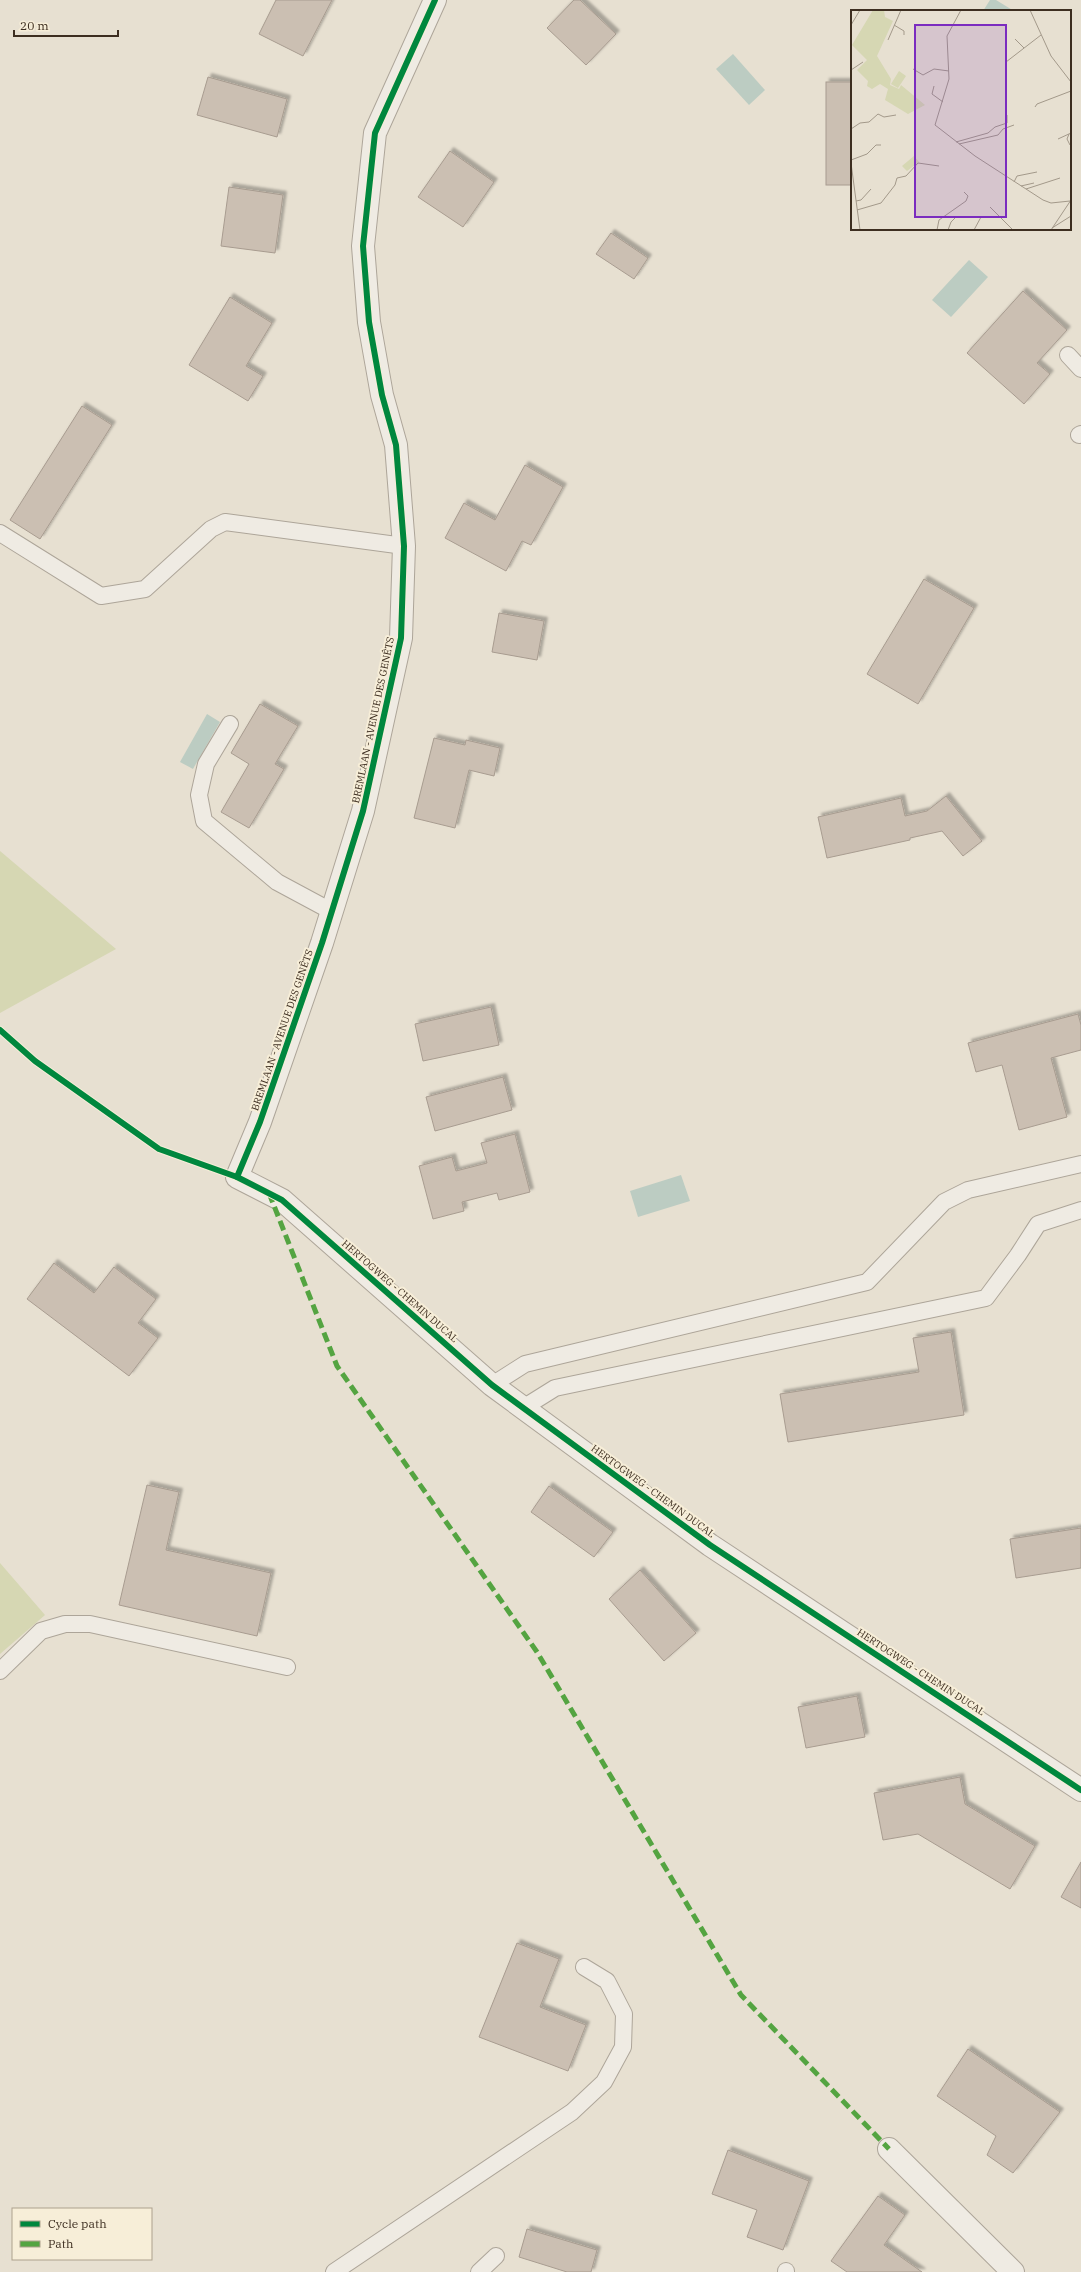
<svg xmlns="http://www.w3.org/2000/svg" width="1081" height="2272" font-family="'IBM Plex Serif',serif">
  <defs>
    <filter id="shadow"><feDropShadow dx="3.5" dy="-3.5" stdDeviation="1" flood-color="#0004"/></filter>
  </defs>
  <rect width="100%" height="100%" fill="#e7e0d1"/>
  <!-- green -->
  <g fill="#d6d7b3">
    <path d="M0,851L116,949L0,1013Z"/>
    <path d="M0,1563L45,1615L0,1654Z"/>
  </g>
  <!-- water -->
  <g fill="#bcccc2">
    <path d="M990,0H996L1014,11H983Z"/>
    <path d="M733,54L765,90L749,105L716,69Z"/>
    <path d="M969,260L988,277L951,317L932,300Z"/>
    <path d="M207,714L220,722L193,769L180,762Z"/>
    <path d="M681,1175L690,1201L638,1217L630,1191Z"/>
  </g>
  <!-- building -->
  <g fill="#cbbfb2" stroke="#a89c90" filter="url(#shadow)">
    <path d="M276,0H332L303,56L259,34Z"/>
    <path d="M574,0H580L616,34L586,65L547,28Z"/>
    <path d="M208,77L287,99L277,137L197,115Z"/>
    <rect x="826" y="82" width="26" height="103"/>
    <path d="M450,151L494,182L463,227L418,197Z"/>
    <path d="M229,187L283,195L275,253L221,246Z"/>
    <path d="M611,233L648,258L634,279L596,254Z"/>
    <path d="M1023,291L1067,330L1037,363L1050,374L1024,404L967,353Z"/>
    <path d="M230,297L272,323L246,366L263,376L248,401L189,365Z"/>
    <path d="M82,406L112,425L40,539L10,520Z"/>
    <path d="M525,465L563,487L531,545L522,541L506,571L445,538L464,503L495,520Z"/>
    <path d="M924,579L974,608L918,704L867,674Z"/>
    <path d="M499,613L544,621L537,660L492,652Z"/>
    <path d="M260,704L298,726L275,764L284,769L249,828L221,812L249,764L231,753Z"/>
    <path d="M434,738L465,745L466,740L500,748L494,776L469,770L455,828L414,818Z"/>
    <path d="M946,796L982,841L963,856L942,831L910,838V840L827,858L818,817L901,798L905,816L927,811Z"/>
    <path d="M491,1007L499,1045L423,1061L415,1024Z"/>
    <path d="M1078,1014L1081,1025V1050L1051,1058L1067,1117L1019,1130L1002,1065L976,1072L968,1043Z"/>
    <path d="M503,1077L512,1110L435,1131L426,1097Z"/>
    <path d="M515,1134L530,1192L499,1200L497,1193L462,1202L464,1211L433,1219L419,1166L452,1157L456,1171L487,1163L481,1143Z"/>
    <path d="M54,1263L94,1293L114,1267L156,1299L138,1323L158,1338L129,1376L27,1299Z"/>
    <path d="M951,1332L964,1415L788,1442L780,1394L919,1372L913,1338Z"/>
    <path d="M147,1485L179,1492L166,1550L271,1573L257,1636L119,1605Z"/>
    <path d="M549,1486L613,1532L594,1557L531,1512Z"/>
    <path d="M1081,1528V1568L1016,1578L1010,1539Z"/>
    <path d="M640,1570L696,1633L664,1661L609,1599Z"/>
    <path d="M857,1696L865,1737L806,1748L798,1707Z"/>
    <path d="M960,1777L965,1804L1035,1846L1010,1889L918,1834L883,1840L874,1793Z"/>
    <path d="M1081,1862V1908L1061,1897Z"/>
    <path d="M517,1943L559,1959L540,2007L586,2025L568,2071L479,2037Z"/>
    <path d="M968,2049L1060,2112L1013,2173L987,2155L996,2136L937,2096Z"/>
    <path d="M728,2150L809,2181L783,2250L747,2237L757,2210L712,2194Z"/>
    <path d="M878,2196L905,2215L884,2245L922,2272H847L831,2261Z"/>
    <path d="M527,2229L597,2250L591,2272H567L519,2257Z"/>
  </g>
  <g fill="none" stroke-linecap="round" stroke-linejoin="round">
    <defs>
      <g id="lane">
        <path d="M1068,355L1081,369"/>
        <path d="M1079,435L1081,434"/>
        <path d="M0,533L101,596L145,589L211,529L225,522L404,546"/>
        <path d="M230,724L206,764L199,795L204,821L277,882L331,911"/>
        <path d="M492,1385L525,1364L867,1282L944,1202L968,1190L1081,1164"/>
        <path d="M523,1408L555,1388L986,1298L1018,1255L1038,1224L1081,1210"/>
        <path d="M0,1671L41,1631L65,1624H90L287,1667"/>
        <path d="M334,2272L572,2112L604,2082L623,2047L624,2014L607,1981L584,1967"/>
        <path d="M479,2272L496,2256"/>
        <path d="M786,2272V2271"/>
      </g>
      <g id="street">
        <path d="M435,0L375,133L363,246L369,322L382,395L396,445L404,546L401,638L363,811L322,943L260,1122L237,1177L282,1200L492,1385L710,1545L1081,1790"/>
        <path d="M889,2149L1013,2272"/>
      </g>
    </defs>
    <!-- lane casing -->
    <use href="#lane" stroke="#ada599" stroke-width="18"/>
    <!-- street casing -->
    <use href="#street" stroke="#ada599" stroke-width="24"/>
    <!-- lane -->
    <use href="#lane" stroke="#efebe3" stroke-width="16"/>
    <!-- street -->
    <use href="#street" stroke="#efebe3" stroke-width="22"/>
    <!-- quiet -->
    <path stroke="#54a441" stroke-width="5" stroke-dasharray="10 5" stroke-linecap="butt" d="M269,1193L337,1366L537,1652L741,1995L889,2149"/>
    <defs>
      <g id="cycleway">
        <path d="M0,1030L35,1061L159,1149L237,1177L282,1200L492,1385L710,1545L1081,1790"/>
        <path d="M237,1177L260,1122L322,943L363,811L401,638L404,546L396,445L382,395L369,322L363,246L375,133L435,0"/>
      </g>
    </defs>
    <!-- cycleway casing -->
    <use href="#cycleway" stroke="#f7eed8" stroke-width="8"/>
    <!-- cycleway -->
    <use href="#cycleway" stroke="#00873e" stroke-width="6"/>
  </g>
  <g text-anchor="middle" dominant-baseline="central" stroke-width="4" stroke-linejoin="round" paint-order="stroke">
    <!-- street labels -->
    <g font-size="10" fill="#3d2e20" stroke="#f7eed8">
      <text transform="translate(373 720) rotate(-78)">BREMLAAN - AVENUE DES GENÊTS</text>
      <text transform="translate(282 1030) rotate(-71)">BREMLAAN - AVENUE DES GENÊTS</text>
      <text transform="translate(400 1291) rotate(41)">HERTOGWEG - CHEMIN DUCAL</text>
      <text transform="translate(653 1491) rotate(36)">HERTOGWEG - CHEMIN DUCAL</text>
      <text transform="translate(921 1672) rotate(33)">HERTOGWEG - CHEMIN DUCAL</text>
    </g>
  </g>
  <!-- overview -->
  <g transform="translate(851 10)">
    <rect width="220" height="220" fill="#e7e0d1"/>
    <path d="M22,0H33L34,7L42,11L26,46L40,69L39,75L48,79L50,75L74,95L57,104L34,90L37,79L29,74L21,79L16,76L17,71L6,60L16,50L1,35ZM48,61L55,66L47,78L40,74ZM63,146L68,152L56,161L51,156Z" fill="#d6d7b3"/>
    <path fill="none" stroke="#a3998a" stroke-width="1" d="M110,0L96,26L98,69L84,115L124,146L192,190L200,193L219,191M179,0L200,46L220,72M0,15L9,0M43,15L53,21V25M164,29L173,38M37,30L50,0M155,52L190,25M62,59L72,65L83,59L98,61M0,60L12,52M83,76L81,84L92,92M184,97L186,94L220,81M0,119L9,113L18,112L27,104L33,107L45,105M218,124L216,129L219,135M207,129L220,123M105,132L137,123L144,117L156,113V105M108,134L147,125L152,119L163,115M0,150L16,144L25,135H30M0,153L9,220M163,172L166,166L186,162M170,176L183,173M175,179L209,168M5,191L10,190L20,179M139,197L162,220M6,200L30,193L44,175L46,168L55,166L67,153L88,156M201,218L220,206M86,220L88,210L115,191L117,186L113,182M97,220L100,212L106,206M123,220L130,207M200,220L220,190"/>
    <path fill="#7b2cbf" fill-opacity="0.15" stroke="#7b2cbf" stroke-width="2" d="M64,15H155V207H64Z"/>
    <rect width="220" height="220" fill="none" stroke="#3d2e20" stroke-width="2"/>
  </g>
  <!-- legend -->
  <rect x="12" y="2208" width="140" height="52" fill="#f7eed8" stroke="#ada18e"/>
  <rect x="20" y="2221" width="20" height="6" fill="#00873e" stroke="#ada18e"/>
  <text x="48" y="2228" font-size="12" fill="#3d2e20">Cycle path</text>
  <rect x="20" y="2241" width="20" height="6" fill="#54a441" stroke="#ada18e"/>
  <text x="48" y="2248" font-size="12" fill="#3d2e20">Path</text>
  <!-- scale -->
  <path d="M14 30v6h104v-6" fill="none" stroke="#3d2e20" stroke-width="2"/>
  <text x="20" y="30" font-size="12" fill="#3d2e20" stroke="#f7eed8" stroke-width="3" paint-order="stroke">20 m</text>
</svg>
